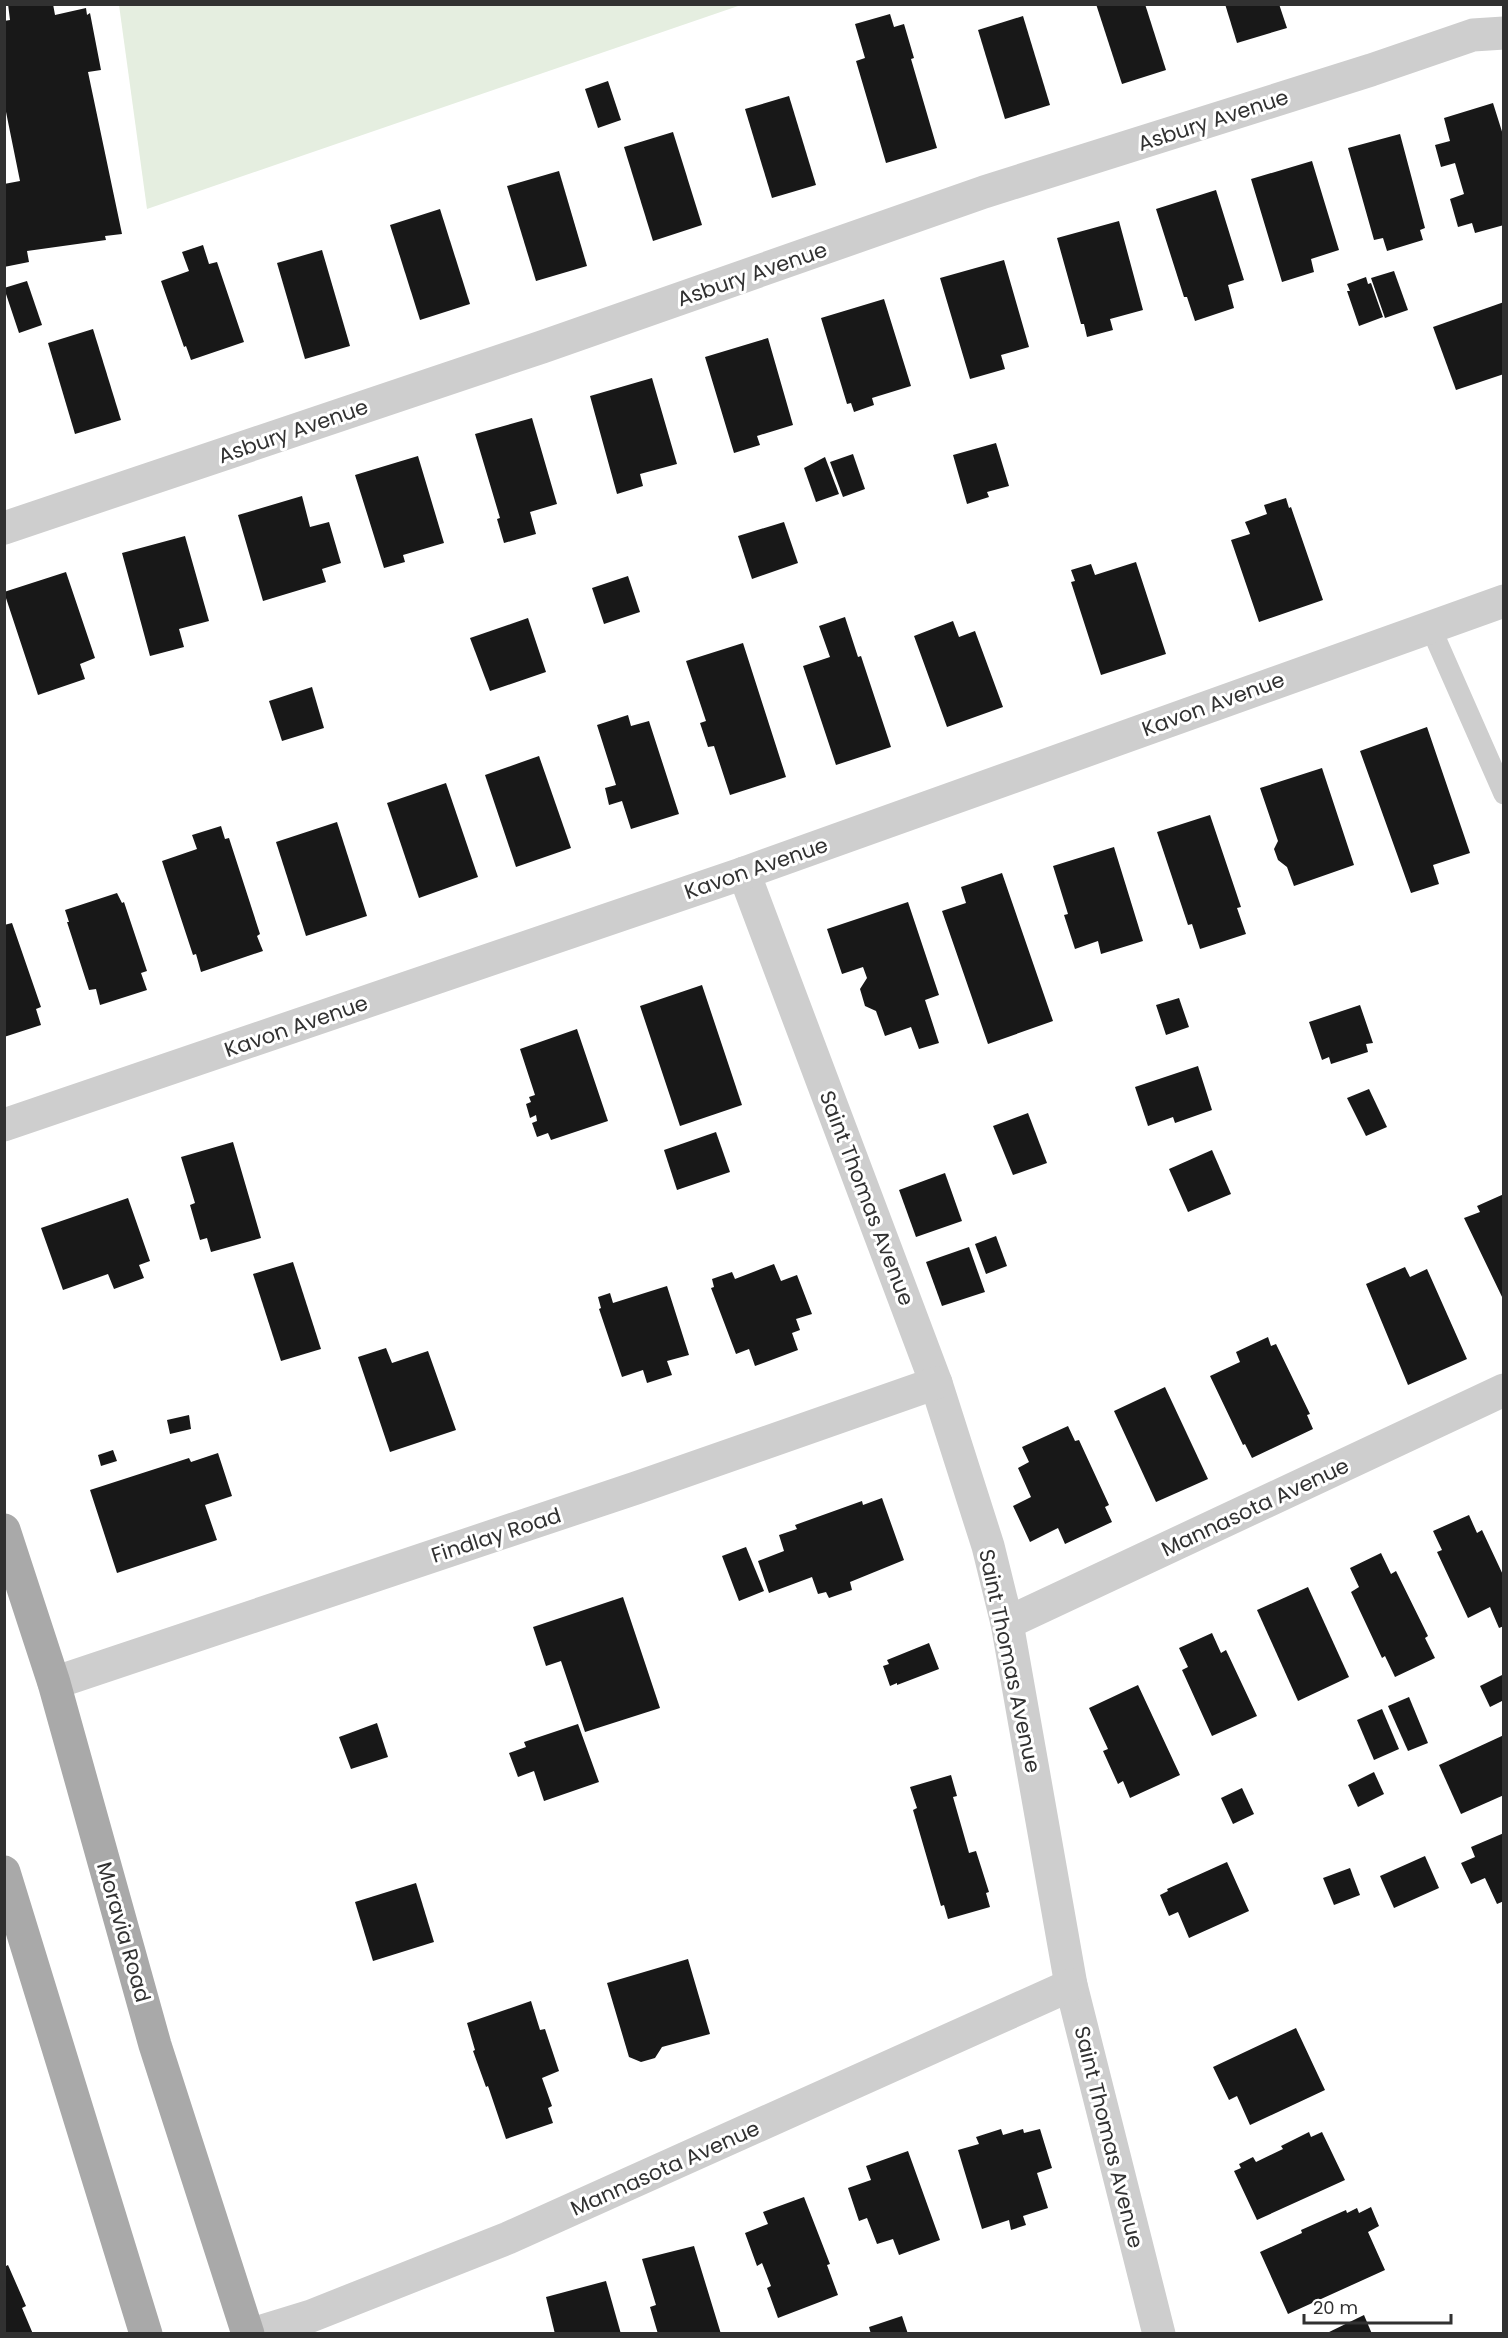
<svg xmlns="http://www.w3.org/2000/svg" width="1508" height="2338" font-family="Poppins,sans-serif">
  <rect width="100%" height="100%" fill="#fff"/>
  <!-- green -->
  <path fill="#e5eee0" d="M119,5V4L741,5L147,209Z"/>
  <!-- building -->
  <g fill="#181818">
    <path d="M8,4H53L55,15L86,8L87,15L90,13L101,70L88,72L122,234L105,236L106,240L27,251L29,262L4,267V184L20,181L4,102V21L10,20Z"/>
    <path d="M1096,4H1145L1166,70L1122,84Z"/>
    <path d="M1225,4H1279L1287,28L1237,43Z"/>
    <path d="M890,14L894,27L904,24L914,58L911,59L937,148L886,163L856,61L865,58L855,24Z"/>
    <path d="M1023,16L1050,105L1005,119L978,30Z"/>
    <path d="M608,81L621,120L598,128L585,89Z"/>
    <path d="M789,96L816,185L772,198L745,109Z"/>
    <path d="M1493,103L1504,138V225L1475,233L1472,223L1458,227L1450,199L1464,194L1455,163L1441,167L1435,145L1450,141L1444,118Z"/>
    <path d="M673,132L702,225L653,241L624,147Z"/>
    <path d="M1400,134L1425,228L1420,230L1423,240L1387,251L1383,238L1374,240L1348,148Z"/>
    <path d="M1312,161L1339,250L1311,259L1314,272L1282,282L1251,179Z"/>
    <path d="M559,171L587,266L536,281L507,186Z"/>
    <path d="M1216,190L1244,280L1228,285L1234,308L1195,321L1187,297H1184L1156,209Z"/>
    <path d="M440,209L470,304L420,320L390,225Z"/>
    <path d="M1119,221L1143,310L1110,319L1113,330L1087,337L1084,324H1081L1057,238Z"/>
    <path d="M203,245L209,264L217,262L244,342L191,360L186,346L184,347L161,281L189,271L182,252Z"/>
    <path d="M322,250L350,346L305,359L277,263Z"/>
    <path d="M1004,260L1029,347L1001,355L1005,369L970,379L940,278Z"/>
    <path d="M1394,271L1408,310L1385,318L1371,278Z"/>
    <path d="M1366,277L1368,284L1371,283L1383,317L1359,326L1347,291H1350L1347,284Z"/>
    <path d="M27,281L42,325L19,333L4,288Z"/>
    <path d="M884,299L911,386L872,398L874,405L854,412L851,403L847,404L821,318Z"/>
    <path d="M1504,302V374L1456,390L1433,327Z"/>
    <path d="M93,329L121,420L75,434L48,343Z"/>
    <path d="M768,338L793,425L757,436L760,445L734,453L705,357Z"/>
    <path d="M652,378L677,464L640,474L643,486L617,494L590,396Z"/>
    <path d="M532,418L557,504L530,512L536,534L504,543L497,519L500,518L475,434Z"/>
    <path d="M996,443L1009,486L987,492L989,497L967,504L953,455Z"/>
    <path d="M853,454L865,489L843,497L830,462Z"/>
    <path d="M418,456L444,543L403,555L405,562L384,568L355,475Z"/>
    <path d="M825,457L839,494L816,502L804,468Z"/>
    <path d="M302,496L310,527L329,522L341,563L322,569L326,582L263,601L238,515Z"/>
    <path d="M1286,498L1289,508L1291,507L1323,600L1259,622L1231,540L1250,534L1245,522L1267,514L1264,505Z"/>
    <path d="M784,522L798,563L752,579L738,536Z"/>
    <path d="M185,536L209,621L179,629L184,647L150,656L122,553Z"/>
    <path d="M1136,562L1166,654L1101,675L1071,582L1075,581L1071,570L1091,564L1095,575Z"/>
    <path d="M66,572L95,658L80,664L85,679L38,695L4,592Z"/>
    <path d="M628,576L640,612L604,624L592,588Z"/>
    <path d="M845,617L858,657L861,656L891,747L836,765L803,666L830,657L819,626Z"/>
    <path d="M528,618L546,672L490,691L470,638Z"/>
    <path d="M953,621L959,637L975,631L1003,707L947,727L914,636Z"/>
    <path d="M743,643L786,777L730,795L714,746L708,747L700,723L706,721L686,661Z"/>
    <path d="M312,687L324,728L282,741L269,701Z"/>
    <path d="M628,715L631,726L649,721L679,814L631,829L622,801L609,805L605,788L616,785L597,725Z"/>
    <path d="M1427,727L1470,853L1433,865L1439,884L1411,893L1360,751Z"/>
    <path d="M539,756L571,848L516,867L485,775Z"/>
    <path d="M1322,768L1354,865L1294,886L1287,867L1278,860L1274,849L1278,841L1260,788Z"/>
    <path d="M446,783L478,877L419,898L387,803Z"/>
    <path d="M1210,815L1241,907L1237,908L1246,934L1200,949L1192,924L1188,925L1157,832Z"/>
    <path d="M337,822L367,916L306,936L276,842Z"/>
    <path d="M221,826L225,839L229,838L260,934L257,936L263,951L201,972L196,954L193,955L162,861L197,849L192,835Z"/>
    <path d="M1114,847L1143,941L1101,954L1098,941L1075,949L1064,915L1068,914L1053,866Z"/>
    <path d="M1002,873L1053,1021L988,1044L942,911L966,903L961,887Z"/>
    <path d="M117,893L122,903L124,902L147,971L141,973L147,990L100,1005L96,989L89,990L67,922H69L65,910Z"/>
    <path d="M908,902L939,995L925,1000L939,1043L919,1049L911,1027L885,1036L876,1011L865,1006L860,989L867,978L863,967L842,974L827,929Z"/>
    <path d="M12,923L41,1007L36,1009L41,1025L4,1037V925Z"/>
    <path d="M702,985L742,1105L680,1126L640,1006Z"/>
    <path d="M1179,998L1189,1027L1166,1035L1156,1005Z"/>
    <path d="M1360,1005L1373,1043L1366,1044L1368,1052L1331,1064L1329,1057L1322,1060L1309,1022Z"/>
    <path d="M577,1029L608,1121L551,1140L548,1133L537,1137L532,1123L537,1121L536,1115L530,1118L526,1104L531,1102L529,1097L535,1095L520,1049Z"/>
    <path d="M1198,1066L1212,1110L1175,1123L1173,1117L1148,1126L1135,1087Z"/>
    <path d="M1369,1089L1387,1127L1366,1136L1347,1098Z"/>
    <path d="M1028,1113L1047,1163L1013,1175L993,1126Z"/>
    <path d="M716,1132L730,1172L677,1190L664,1150Z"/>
    <path d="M233,1142L261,1238L211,1252L207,1238L200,1240L190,1205L195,1203L181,1157Z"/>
    <path d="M1212,1150L1231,1194L1188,1212L1169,1169Z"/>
    <path d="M945,1173L962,1221L916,1237L899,1190Z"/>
    <path d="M1504,1194V1301L1464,1218L1480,1212L1477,1206Z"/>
    <path d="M128,1198L150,1261L139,1265L144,1278L114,1289L108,1274L63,1290L41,1228Z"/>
    <path d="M996,1236L1007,1266L986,1274L975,1244Z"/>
    <path d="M969,1247L985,1292L942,1306L926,1262Z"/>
    <path d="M293,1262L321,1349L281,1361L253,1274Z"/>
    <path d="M774,1264L781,1281L797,1275L812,1314L796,1319L800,1330L792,1333L798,1350L755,1366L749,1349L736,1354L711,1288L714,1287L712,1279L732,1272L735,1279Z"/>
    <path d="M1405,1267L1410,1277L1427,1269L1467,1359L1408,1385L1366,1284Z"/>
    <path d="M667,1286L689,1355L667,1361L672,1375L647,1383L643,1370L622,1377L599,1309L601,1308L598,1297L610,1293L613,1303Z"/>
    <path d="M1268,1337L1271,1346L1276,1344L1310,1414L1307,1415L1313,1429L1252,1458L1245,1444L1243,1445L1210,1376L1240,1362L1236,1352Z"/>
    <path d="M386,1348L392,1363L428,1351L456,1430L390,1452L358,1357Z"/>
    <path d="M1165,1387L1208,1479L1156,1502L1114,1411Z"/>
    <path d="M189,1415L191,1429L170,1434L167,1420Z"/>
    <path d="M1068,1426L1075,1441L1079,1440L1109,1505L1105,1507L1112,1522L1065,1544L1058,1528L1030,1542L1013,1506L1031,1497L1018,1468L1029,1462L1022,1447Z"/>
    <path d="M113,1450L117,1461L101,1466L98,1455Z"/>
    <path d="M218,1453L232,1496L205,1505L217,1540L117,1573L90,1490L189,1458L191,1462Z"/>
    <path d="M882,1498L904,1560L850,1582L852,1590L829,1598L826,1592L818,1594L812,1577L769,1593L758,1561L784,1551L779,1535L797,1529L795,1525L862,1501L863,1505Z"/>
    <path d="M1469,1515L1477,1533L1482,1530L1504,1577V1626L1499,1628L1490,1607L1468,1618L1437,1552L1442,1550L1433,1531Z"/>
    <path d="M746,1547L764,1591L739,1601L722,1556Z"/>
    <path d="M1381,1553L1391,1574L1396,1571L1428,1636L1425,1638L1435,1658L1395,1677L1385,1656L1382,1658L1351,1592L1359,1587L1350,1568Z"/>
    <path d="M1308,1587L1349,1677L1298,1701L1257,1610Z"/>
    <path d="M623,1597L660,1708L585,1732L561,1661L546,1666L533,1627Z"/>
    <path d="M1212,1633L1221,1653L1226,1650L1257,1716L1212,1736L1182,1670L1188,1667L1179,1648Z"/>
    <path d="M929,1643L939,1669L897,1685V1683L890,1686L883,1666L889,1664L887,1660Z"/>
    <path d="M1504,1674V1700L1490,1707L1480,1686Z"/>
    <path d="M1138,1685L1180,1775L1130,1798L1123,1781L1118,1784L1103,1751L1108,1749L1089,1708Z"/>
    <path d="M1409,1697L1428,1743L1408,1751L1388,1706Z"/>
    <path d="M1382,1709L1399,1749L1374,1760L1357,1720Z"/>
    <path d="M377,1723L388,1757L351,1769L339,1737Z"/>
    <path d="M578,1724L599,1782L544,1801L534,1771L518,1777L509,1753L526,1747L524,1742Z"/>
    <path d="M1504,1735V1795L1461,1814L1439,1765Z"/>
    <path d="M1374,1772L1384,1794L1358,1807L1348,1785Z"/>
    <path d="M951,1775L957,1796L953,1797L969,1853L976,1851L989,1892L986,1893L990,1907L948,1919L944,1905L941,1906L913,1810L917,1808L910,1787Z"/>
    <path d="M1242,1788L1254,1814L1233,1824L1221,1798Z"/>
    <path d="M1504,1833V1901L1497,1904L1485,1878L1471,1884L1461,1863L1475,1857L1471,1847Z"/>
    <path d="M1425,1856L1439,1888L1394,1908L1380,1876Z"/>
    <path d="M1227,1862L1249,1911L1189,1938L1178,1912L1169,1916L1160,1895L1168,1891L1167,1889Z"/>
    <path d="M1350,1868L1360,1895L1334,1905L1323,1878Z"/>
    <path d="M416,1883L434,1942L373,1961L355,1902Z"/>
    <path d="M688,1959L710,2034L662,2047L655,2058L641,2062L629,2057L607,1983Z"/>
    <path d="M531,2001L540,2030L545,2029L559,2071L542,2078L552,2106L548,2108L553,2123L506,2139L488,2086L486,2087L473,2051L475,2050L467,2023Z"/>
    <path d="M1296,2028L1325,2090L1250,2125L1237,2096L1229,2100L1213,2067Z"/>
    <path d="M1001,2129L1003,2135L1023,2129L1024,2133L1040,2129L1052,2168L1037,2173L1048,2208L1023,2216L1026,2225L1011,2230L1009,2220L982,2229L958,2150L979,2144L976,2137Z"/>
    <path d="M1309,2132L1311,2137L1322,2132L1345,2180L1257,2220L1234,2171L1241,2168L1239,2164L1253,2157L1256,2162L1283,2149L1281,2146Z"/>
    <path d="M908,2151L940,2240L899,2255L893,2239L877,2244L867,2218L859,2221L848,2188L871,2180L866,2166Z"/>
    <path d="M804,2197L830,2264L827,2265L838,2295L778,2318L767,2288L771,2286L762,2263L757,2266L745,2233L768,2224L763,2212Z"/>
    <path d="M1371,2207L1379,2226L1368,2232L1385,2270L1288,2314L1260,2252L1302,2233L1301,2230L1346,2210L1347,2213L1357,2208L1359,2213Z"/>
    <path d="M694,2246L721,2334H658L650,2307L656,2305L642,2259Z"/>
    <path d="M8,2265L26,2306L22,2308L33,2334H4V2267Z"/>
    <path d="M606,2281L621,2334H555L546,2297Z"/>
    <path d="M1364,2315L1372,2334H1325Z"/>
    <path d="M902,2316L908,2334H871L869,2327Z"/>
  </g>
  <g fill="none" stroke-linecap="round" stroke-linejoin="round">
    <!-- lane -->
    <path stroke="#cecece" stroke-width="21" d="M1430,626L1504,794"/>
    <!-- street -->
    <g stroke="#cecece" stroke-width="33">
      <path d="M4,528L542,347L984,192L1371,70L1473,35L1504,33"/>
      <path d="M744,873L936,1383L988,1546L1007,1623L1071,1985L1159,2334"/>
      <path d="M4,1125L744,873L1504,601"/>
      <path d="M1007,1623L1504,1390"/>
      <path d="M54,1683L636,1488L936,1383"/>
      <path d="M252,2334L311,2316L508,2238L1071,1985"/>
    </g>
    <!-- primary -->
    <g stroke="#a9a9a9" stroke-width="33">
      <path d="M4,1530L54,1683L155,2045L248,2334"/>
      <path d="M4,1872L146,2334"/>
    </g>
  </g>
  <g text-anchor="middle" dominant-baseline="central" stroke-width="6" stroke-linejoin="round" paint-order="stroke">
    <!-- street labels -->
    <g font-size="21" fill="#313131" stroke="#fff">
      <text transform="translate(1213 120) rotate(-18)">Asbury Avenue</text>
      <text transform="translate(752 274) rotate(-19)">Asbury Avenue</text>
      <text transform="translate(293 431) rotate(-19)">Asbury Avenue</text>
      <text transform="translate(1213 704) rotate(-20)">Kavon Avenue</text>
      <text transform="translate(756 868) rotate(-19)">Kavon Avenue</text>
      <text transform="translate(296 1026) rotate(-19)">Kavon Avenue</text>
      <text transform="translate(867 1198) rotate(69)">Saint Thomas Avenue</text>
      <text transform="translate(1255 1507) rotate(-25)">Mannasota Avenue</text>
      <text transform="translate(496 1535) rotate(-18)">Findlay Road</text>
      <text transform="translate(1010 1661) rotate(78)">Saint Thomas Avenue</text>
      <text transform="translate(124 1932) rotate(74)">Moravia Road</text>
      <text transform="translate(1109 2137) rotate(76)">Saint Thomas Avenue</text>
      <text transform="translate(665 2168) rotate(-24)">Mannasota Avenue</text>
    </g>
  </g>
  <!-- border -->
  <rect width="1508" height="2338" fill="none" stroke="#313131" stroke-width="12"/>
  <!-- scale -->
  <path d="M1304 2314v9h147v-9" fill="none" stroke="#313131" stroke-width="3"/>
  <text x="1313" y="2314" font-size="18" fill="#313131" stroke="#ffffff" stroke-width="4.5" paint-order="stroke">20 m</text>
</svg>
